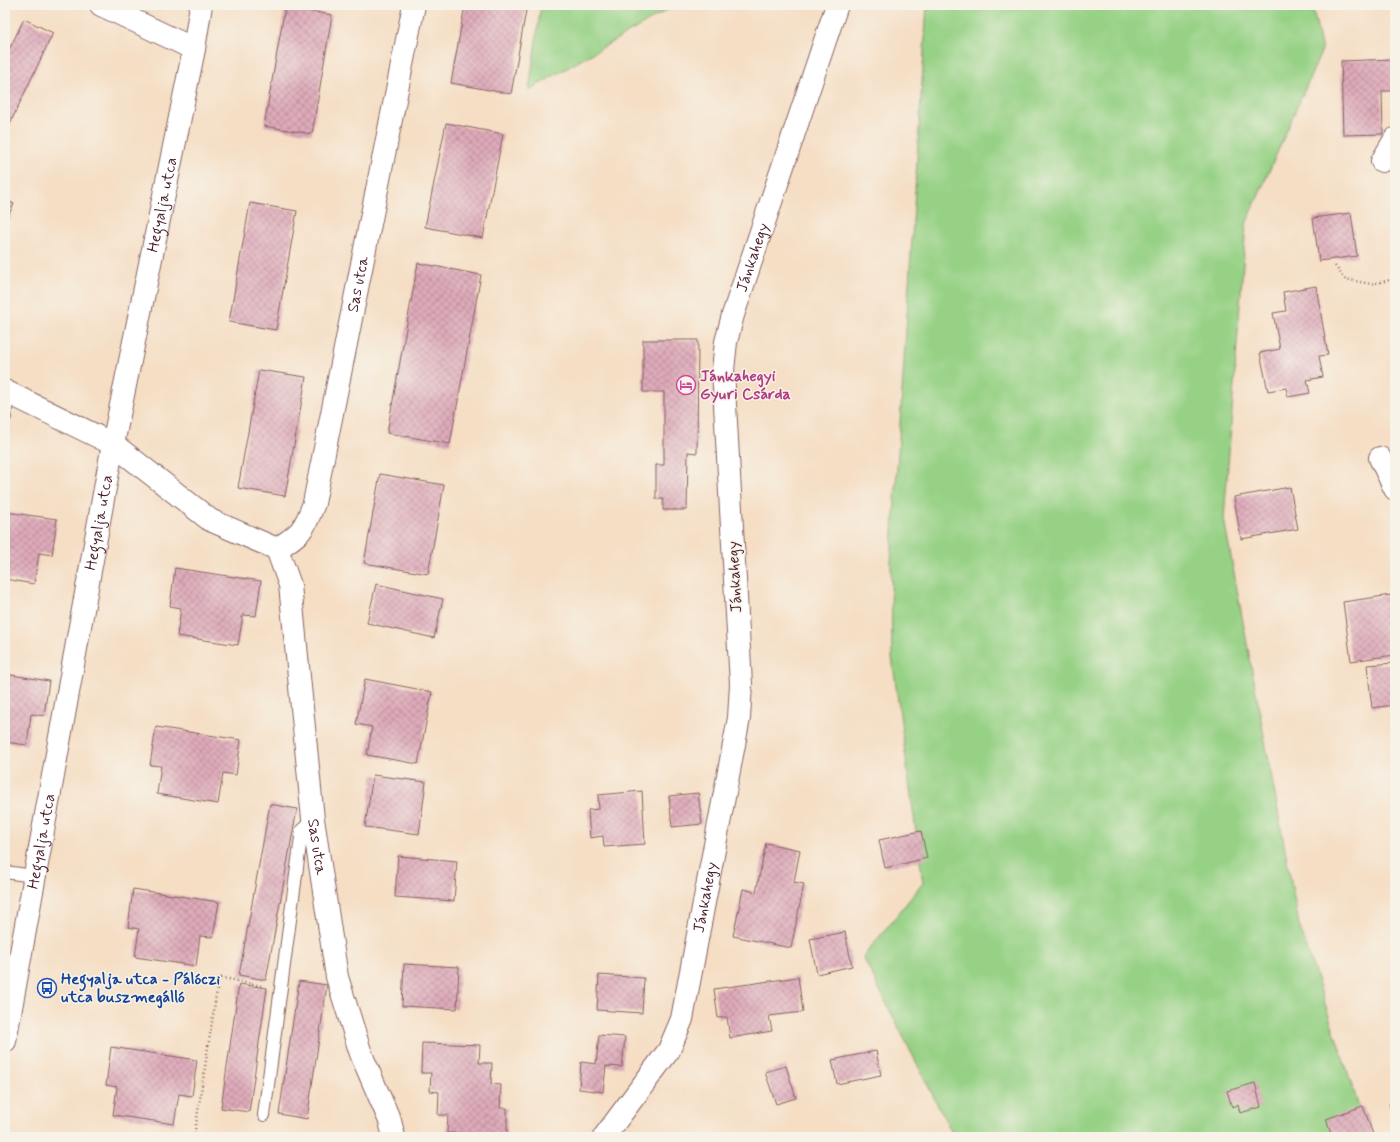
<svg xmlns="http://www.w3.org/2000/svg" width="1400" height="1142" font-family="Mynerve,sans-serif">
  <defs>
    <pattern id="building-cross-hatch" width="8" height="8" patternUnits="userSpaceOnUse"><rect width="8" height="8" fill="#deaaba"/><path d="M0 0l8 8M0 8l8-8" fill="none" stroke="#b68a97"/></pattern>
  </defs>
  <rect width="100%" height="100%" fill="#f7f3e8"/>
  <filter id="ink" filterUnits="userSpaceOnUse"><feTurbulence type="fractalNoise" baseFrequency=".025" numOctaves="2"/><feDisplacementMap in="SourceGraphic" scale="8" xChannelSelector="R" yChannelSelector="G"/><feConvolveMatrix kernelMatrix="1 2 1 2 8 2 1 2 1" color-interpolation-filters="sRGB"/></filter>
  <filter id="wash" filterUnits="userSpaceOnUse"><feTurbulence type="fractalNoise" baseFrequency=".012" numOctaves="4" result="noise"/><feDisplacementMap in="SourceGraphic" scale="16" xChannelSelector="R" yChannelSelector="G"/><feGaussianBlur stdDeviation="0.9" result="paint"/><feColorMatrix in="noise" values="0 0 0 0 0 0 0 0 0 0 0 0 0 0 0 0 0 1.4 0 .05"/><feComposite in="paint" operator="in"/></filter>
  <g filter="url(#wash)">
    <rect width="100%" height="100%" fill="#f5dec4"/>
    <!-- green -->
    <g fill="#96d185" stroke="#707858">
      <path d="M541,5H676L529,90Z"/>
      <path d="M927,5H1312L1322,50L1246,224L1224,519L1299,925L1369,1137H954L863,957L923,883L892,657L891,562Z"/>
    </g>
    <g id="blocks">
      <!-- building -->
      <g fill="url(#building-cross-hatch)">
        <path d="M465,5H527L511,94L451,83Z"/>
        <path d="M285,7L332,15L312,134L264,126Z"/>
        <path d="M24,19L53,33L5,134V58Z"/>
        <path d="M1395,59V91H1382L1383,134L1343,135L1341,61Z"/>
        <path d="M446,123L503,134L483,238L425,227Z"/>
        <path d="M5,199L14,204L5,222Z"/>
        <path d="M250,203L297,211L276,330L229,322Z"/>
        <path d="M1351,213L1357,256L1319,261L1313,218Z"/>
        <path d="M418,263L481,275L450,444L387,433Z"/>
        <path d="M1316,286L1328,355L1319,356L1323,377L1307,380L1310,393L1288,397L1286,388L1268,391L1260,353L1280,349L1273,313L1286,311L1283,292Z"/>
        <path d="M643,340H698L697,453L688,452L687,510H663V499H656V465H664V392H643Z"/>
        <path d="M259,370L306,377L285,496L238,488Z"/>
        <path d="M380,474L444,485L428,574L364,563Z"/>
        <path d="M1290,487L1298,529L1241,539L1234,497Z"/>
        <path d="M5,512L57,519L52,555L39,553L34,584L5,579Z"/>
        <path d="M175,568L261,581L256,616L243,615L238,645L177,636L181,608L170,606Z"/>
        <path d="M376,584L443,599L434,638L367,623Z"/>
        <path d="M1391,595L1395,621V655L1351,661L1343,602Z"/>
        <path d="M1395,663V705L1372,708L1367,665Z"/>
        <path d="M5,674L49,681L44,716L31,714L27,745L5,742Z"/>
        <path d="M365,679L432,692L418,764L367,755L372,727L356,724Z"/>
        <path d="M156,727L241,740L236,775L223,773L218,804L157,794L161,766L150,765Z"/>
        <path d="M373,775L426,782L419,834L365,827Z"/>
        <path d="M642,791L645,844L604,847L603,836L590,838L588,810L599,809L598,795Z"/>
        <path d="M698,793L702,824L672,827L669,796Z"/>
        <path d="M270,804L297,809L266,980L239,975Z"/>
        <path d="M921,831L927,858L885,868L879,840Z"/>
        <path d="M766,843L800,850L794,882L804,884L791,948L733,936L743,889L756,892Z"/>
        <path d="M398,856L457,861L454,901L395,897Z"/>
        <path d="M133,889L219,902L213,937L200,936L196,966L135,957L139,929L128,927Z"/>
        <path d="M845,932L852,966L817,974L810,939Z"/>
        <path d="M404,964L459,967L457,1009L402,1006Z"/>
        <path d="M599,975L644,978L642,1013L597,1010Z"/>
        <path d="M798,977L803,1012L769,1016L772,1031L730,1038L727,1017L718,1018L714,989Z"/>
        <path d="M299,981L327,985L307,1119L279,1114Z"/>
        <path d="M239,984L267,988L249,1112L221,1108Z"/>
        <path d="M599,1035L625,1037L622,1067L606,1066L603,1092L579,1089L581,1062L596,1064Z"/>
        <path d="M422,1043L480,1045L479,1063H492L491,1084L501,1085L500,1108H507V1134L447,1133L448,1115H438L439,1092L430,1091L431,1073H421Z"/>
        <path d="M111,1047L197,1060L192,1096L179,1094L174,1124L113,1115L117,1087L106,1085Z"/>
        <path d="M876,1051L881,1075L837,1084L832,1060Z"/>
        <path d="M786,1066L796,1098L776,1104L765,1072Z"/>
        <path d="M1255,1083L1261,1107L1240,1113L1238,1105L1232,1107L1227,1091Z"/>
        <path d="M1395,1101V1116L1389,1104Z"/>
        <path d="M1363,1106L1374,1137H1332L1326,1119Z"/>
      </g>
    </g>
  </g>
  <g filter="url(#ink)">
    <use href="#blocks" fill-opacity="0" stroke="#866261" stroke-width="1"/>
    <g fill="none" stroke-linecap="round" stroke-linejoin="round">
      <defs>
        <g id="service">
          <path d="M5,417L8,393"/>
          <path d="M5,872L34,876"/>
          <path d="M264,1115L302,830L313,819"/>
        </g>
        <g id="minor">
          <path d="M101,5L194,49"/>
          <path d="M1382,161L1395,139"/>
          <path id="s1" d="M5,391L113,444L210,520L277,549L290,585L313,819L337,977L361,1054L390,1121L394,1137"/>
          <path d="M1380,458L1395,489"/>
          <path id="s2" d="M277,549C301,533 304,531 314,503L414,5"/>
          <path id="s3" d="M5,1041L113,444L194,49L201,5"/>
          <path id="s4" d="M604,1137L669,1050L682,1019L739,718L741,684L723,370L726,342L733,315L837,5"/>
        </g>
      </defs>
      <!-- service casing -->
      <use href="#service" stroke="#866261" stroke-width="14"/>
      <!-- minor casing -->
      <use href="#minor" stroke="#866261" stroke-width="24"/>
      <!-- path -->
      <g stroke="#866261" stroke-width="2.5" stroke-dasharray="1 3" stroke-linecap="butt">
        <path d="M1335,266L1345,279L1371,284L1395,279"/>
        <path d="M194,1137L219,977L262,986"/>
      </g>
      <!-- service -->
      <use href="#service" stroke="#fff" stroke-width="12"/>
      <!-- minor -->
      <use href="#minor" stroke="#fff" stroke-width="22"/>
    </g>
  </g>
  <!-- icons -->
  <defs>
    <symbol id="hotel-ring" viewBox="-11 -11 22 22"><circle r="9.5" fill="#f7f3e8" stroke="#d1479c" stroke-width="1.5"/><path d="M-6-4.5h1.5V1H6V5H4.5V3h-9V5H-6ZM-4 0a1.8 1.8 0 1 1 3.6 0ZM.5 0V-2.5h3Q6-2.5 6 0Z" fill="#d1479c"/></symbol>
    <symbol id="bus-ring" viewBox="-11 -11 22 22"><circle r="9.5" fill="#f7f3e8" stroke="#1a4fb4" stroke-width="1.5"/><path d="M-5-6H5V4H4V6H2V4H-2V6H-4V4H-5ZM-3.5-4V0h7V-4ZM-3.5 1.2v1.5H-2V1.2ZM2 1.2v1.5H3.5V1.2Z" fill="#1a4fb4"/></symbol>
  </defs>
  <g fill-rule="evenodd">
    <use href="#hotel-ring" x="675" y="374" width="22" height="22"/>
    <use href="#bus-ring" x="36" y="977" width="22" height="22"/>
  </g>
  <g text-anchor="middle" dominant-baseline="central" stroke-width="3" stroke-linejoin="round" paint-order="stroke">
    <!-- street labels -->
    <g font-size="16" fill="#4a1f2b" stroke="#f7f3e8">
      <text stroke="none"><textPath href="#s3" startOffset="851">Hegyalja utca</textPath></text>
      <text stroke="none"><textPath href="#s4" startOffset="914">Jánkahegy</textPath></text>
      <text stroke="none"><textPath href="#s2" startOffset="284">Sas utca</textPath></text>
      <text stroke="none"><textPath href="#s3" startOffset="527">Hegyalja utca</textPath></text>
      <text transform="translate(735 577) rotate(-93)">Jánkahegy</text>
      <text stroke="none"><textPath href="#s3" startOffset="203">Hegyalja utca</textPath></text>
      <text stroke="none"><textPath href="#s1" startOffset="618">Sas utca</textPath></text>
      <text stroke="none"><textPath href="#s4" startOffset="266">Jánkahegy</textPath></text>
    </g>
    <!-- hotel labels -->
    <g font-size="16" font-weight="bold" fill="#b23c85" stroke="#f7f3e8" text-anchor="start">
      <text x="700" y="376">Jánkahegyi<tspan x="700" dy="18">Gyuri Csárda</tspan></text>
    </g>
    <!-- transit labels -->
    <g font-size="16" font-weight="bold" fill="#164399" stroke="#f7f3e8" text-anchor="start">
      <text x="61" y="979">Hegyalja utca - Pálóczi<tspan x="61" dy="18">utca buszmegálló</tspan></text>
    </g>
  </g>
  <!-- margin -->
  <rect width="1400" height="1142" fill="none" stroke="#f7f3e8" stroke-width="20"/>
</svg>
